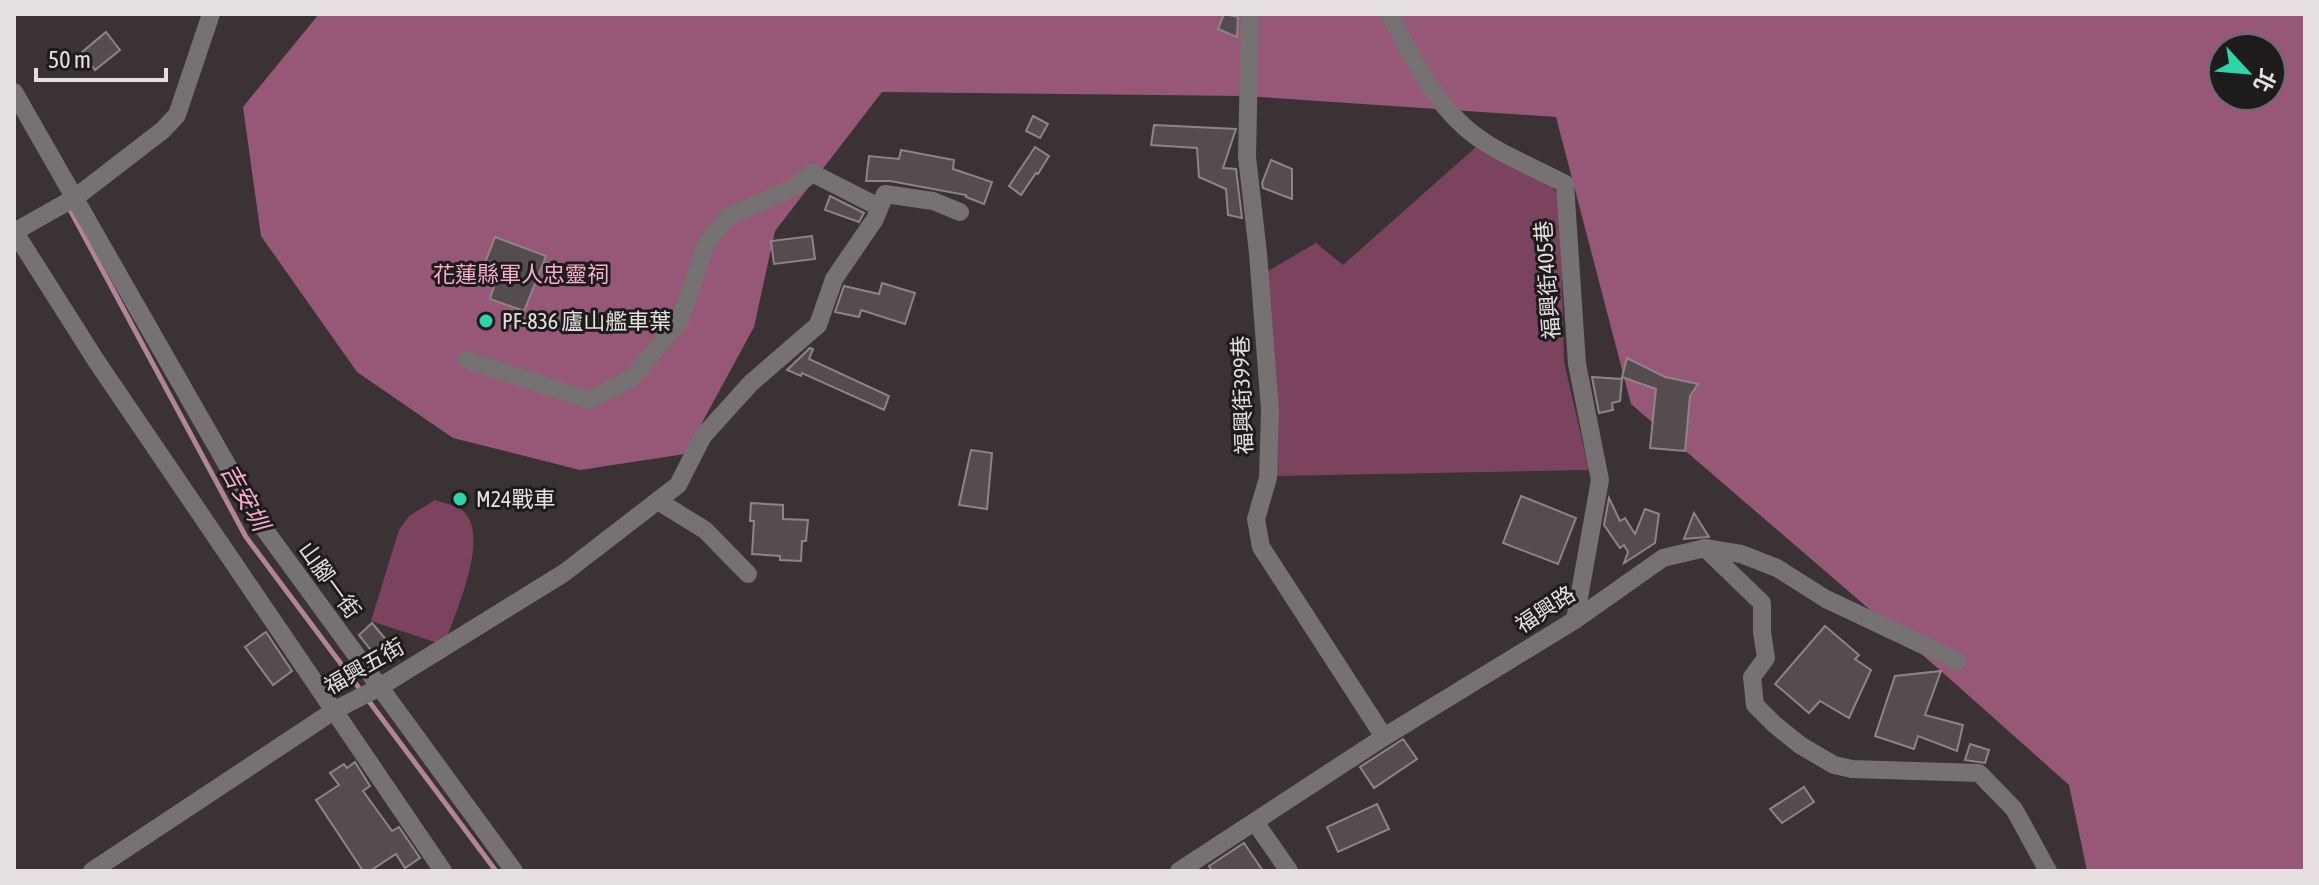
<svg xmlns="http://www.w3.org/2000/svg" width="2319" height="885" font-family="'Asap Condensed','Noto Sans TC',sans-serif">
  <rect width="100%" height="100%" fill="#3a3235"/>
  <!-- green -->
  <g fill="#7b435e">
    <path d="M1476,147C1498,158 1551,176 1560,198L1564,362L1589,470L1275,476L1266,272L1316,243L1343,265Z"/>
    <path d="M435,500C442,503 452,504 459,508C495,529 454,615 444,645L371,621L399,530L409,516Z"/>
  </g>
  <!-- forest -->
  <path fill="#965876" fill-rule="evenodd" d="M319,14H2305V871H2087L2069,785L1941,671L1631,404L1556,117L1246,96L882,92L775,231L754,327L685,454L580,470L453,438L357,372L261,236L243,107ZM2223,48H2271V96H2223Z"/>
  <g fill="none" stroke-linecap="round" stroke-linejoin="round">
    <!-- stream -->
    <path stroke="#b18499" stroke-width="5" d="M68,206L246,537L496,871"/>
  </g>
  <!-- building -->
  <g fill="#554c50" stroke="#8e8488" stroke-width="2">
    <path d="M1224,14L1238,17L1237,37L1218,29Z"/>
    <path d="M106,32L120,50L95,70L81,53Z"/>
    <path d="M1033,116L1048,124L1040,138L1026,131Z"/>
    <path d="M1154,125L1236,129L1223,168L1236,169L1242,218L1228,215L1226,189L1199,177L1197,148L1151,145Z"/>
    <path d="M1035,147L1049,156L1038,174L1036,173L1021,195L1009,186Z"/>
    <path d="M901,150L954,160L953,169L992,182L984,204L966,197V195L890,181H866L869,156L899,159Z"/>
    <path d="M1271,160L1292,169V199L1263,188L1262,183Z"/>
    <path d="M830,196L864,213L859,222L825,210Z"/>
    <path d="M812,236L815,259L774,264L771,241Z"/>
    <path d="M495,237L546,256L524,311L490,299L498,274L483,268Z"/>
    <path d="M882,283L915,293L905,324L861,310L859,317L835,312L844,286L879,294Z"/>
    <path d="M810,348L813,349L809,359L889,396L884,410L802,373L801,376L787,370Z"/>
    <path d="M1627,358L1665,377L1698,384L1690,396L1685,451L1650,448L1656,389L1622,377Z"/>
    <path d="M1592,377L1622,379L1620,401L1612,403L1613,410L1599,413Z"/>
    <path d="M971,450L992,453L987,509L959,505Z"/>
    <path d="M1521,496L1576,518L1558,564L1503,543Z"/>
    <path d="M1609,498L1620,521L1625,518L1635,534L1645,509L1659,514L1655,543L1624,563L1628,552L1624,545L1620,548L1604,525Z"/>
    <path d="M751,503L783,505V519L808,520L806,541H802L801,561L780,560V556L752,554L754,521H750Z"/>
    <path d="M1694,513L1709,537L1684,539Z"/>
    <path d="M372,623L388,642L374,654L359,635Z"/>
    <path d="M1825,626L1859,655L1855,659L1871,670L1849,718L1820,701L1809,713L1775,684Z"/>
    <path d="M266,632L292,671L273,685L245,647Z"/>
    <path d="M1941,671L1925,715L1963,725L1957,751L1918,736L1914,749L1875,736L1895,676Z"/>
    <path d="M1403,739L1417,759L1374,788L1360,767Z"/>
    <path d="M1970,744L1989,750L1985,763L1965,760Z"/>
    <path d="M355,762L370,786L363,791L392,831L399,827L420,858L405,868L396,854L370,871H363L316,800L339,785L330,773L344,764L347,768Z"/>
    <path d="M1804,787L1814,802L1782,823L1770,809Z"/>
    <path d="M1377,804L1389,829L1338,852L1327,827Z"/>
    <path d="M1244,843L1263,871H1212L1209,866Z"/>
  </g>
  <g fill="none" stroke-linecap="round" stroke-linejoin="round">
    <!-- minor -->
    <g stroke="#767173" stroke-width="18">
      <path d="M1250,14L1247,157L1258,253L1270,410L1268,478L1256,519L1261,547L1384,737"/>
      <path d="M1390,14C1413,61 1440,115 1486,143C1511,159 1539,170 1565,184L1577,364L1600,480L1575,620"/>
      <path d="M14,92L262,526L514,871"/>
      <path d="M14,231L97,362L443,871"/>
      <path d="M14,232L76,197L163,130L177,115L211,14"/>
      <path d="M466,360L589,400L632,378L680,320L706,244L727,217L795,187L812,173L879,207"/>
      <path d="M658,501L705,530L748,574"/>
      <path d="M1705,548L1762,603V632L1766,658L1752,677L1755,705L1774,724L1800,745L1834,765L1852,769L1979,773L2014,809L2048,871"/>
      <path d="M1255,822L1289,871"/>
      <path d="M92,871L335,710L378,688L564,573L678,485L703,436L751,383L818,325L834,279L875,219L885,194L933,201L960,212"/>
      <path d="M1179,871L1384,737L1575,620L1663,558L1705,548L1741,554L1777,568L1826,599L1957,661"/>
    </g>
  </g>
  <!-- markers -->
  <g fill="#2fd4aa" stroke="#1e1b1c" stroke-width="3">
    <circle cx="486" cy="321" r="8"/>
    <circle cx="460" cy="499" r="8"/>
  </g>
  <g text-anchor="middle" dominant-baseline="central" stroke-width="6" stroke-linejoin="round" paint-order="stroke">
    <!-- park labels -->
    <g font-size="22" fill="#f7adcf" stroke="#1e1b1c">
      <text x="521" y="274">花蓮縣軍人忠靈祠</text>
    </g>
    <!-- street labels -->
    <g font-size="22" fill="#e5dfe1" stroke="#1e1b1c">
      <text transform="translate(1547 280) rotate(-94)">福興街405巷</text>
      <text transform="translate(1242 395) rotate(-92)">福興街399巷</text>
      <text transform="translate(330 580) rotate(54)">山腳一街</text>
      <text transform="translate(1545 609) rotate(-33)">福興路</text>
      <text transform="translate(364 666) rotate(-30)">福興五街</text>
    </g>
    <!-- poi labels -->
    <g font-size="22" fill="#e5dfe1" stroke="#1e1b1c" text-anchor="start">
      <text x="502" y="321">PF-836 廬山艦車葉</text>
      <text x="476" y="499">M24戰車</text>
    </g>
    <!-- water labels -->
    <g font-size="24" font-style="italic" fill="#f5abcd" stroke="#1e1b1c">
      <text transform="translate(245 497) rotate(61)">吉安圳</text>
    </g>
  </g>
  <!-- border -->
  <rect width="2319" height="885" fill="none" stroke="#e5dfe1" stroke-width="32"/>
  <!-- north arrow -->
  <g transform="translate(2247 72) rotate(116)"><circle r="38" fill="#1e1b1c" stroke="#6e696b" stroke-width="2"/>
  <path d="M0-6L14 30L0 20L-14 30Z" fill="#2fd4aa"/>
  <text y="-12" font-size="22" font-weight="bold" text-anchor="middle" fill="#e5dfe1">北</text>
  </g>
  <!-- scale -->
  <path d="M36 68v12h130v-12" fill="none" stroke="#e5dfe1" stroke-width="4"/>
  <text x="48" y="68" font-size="24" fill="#e5dfe1" stroke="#1e1b1c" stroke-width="6" paint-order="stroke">50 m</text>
</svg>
